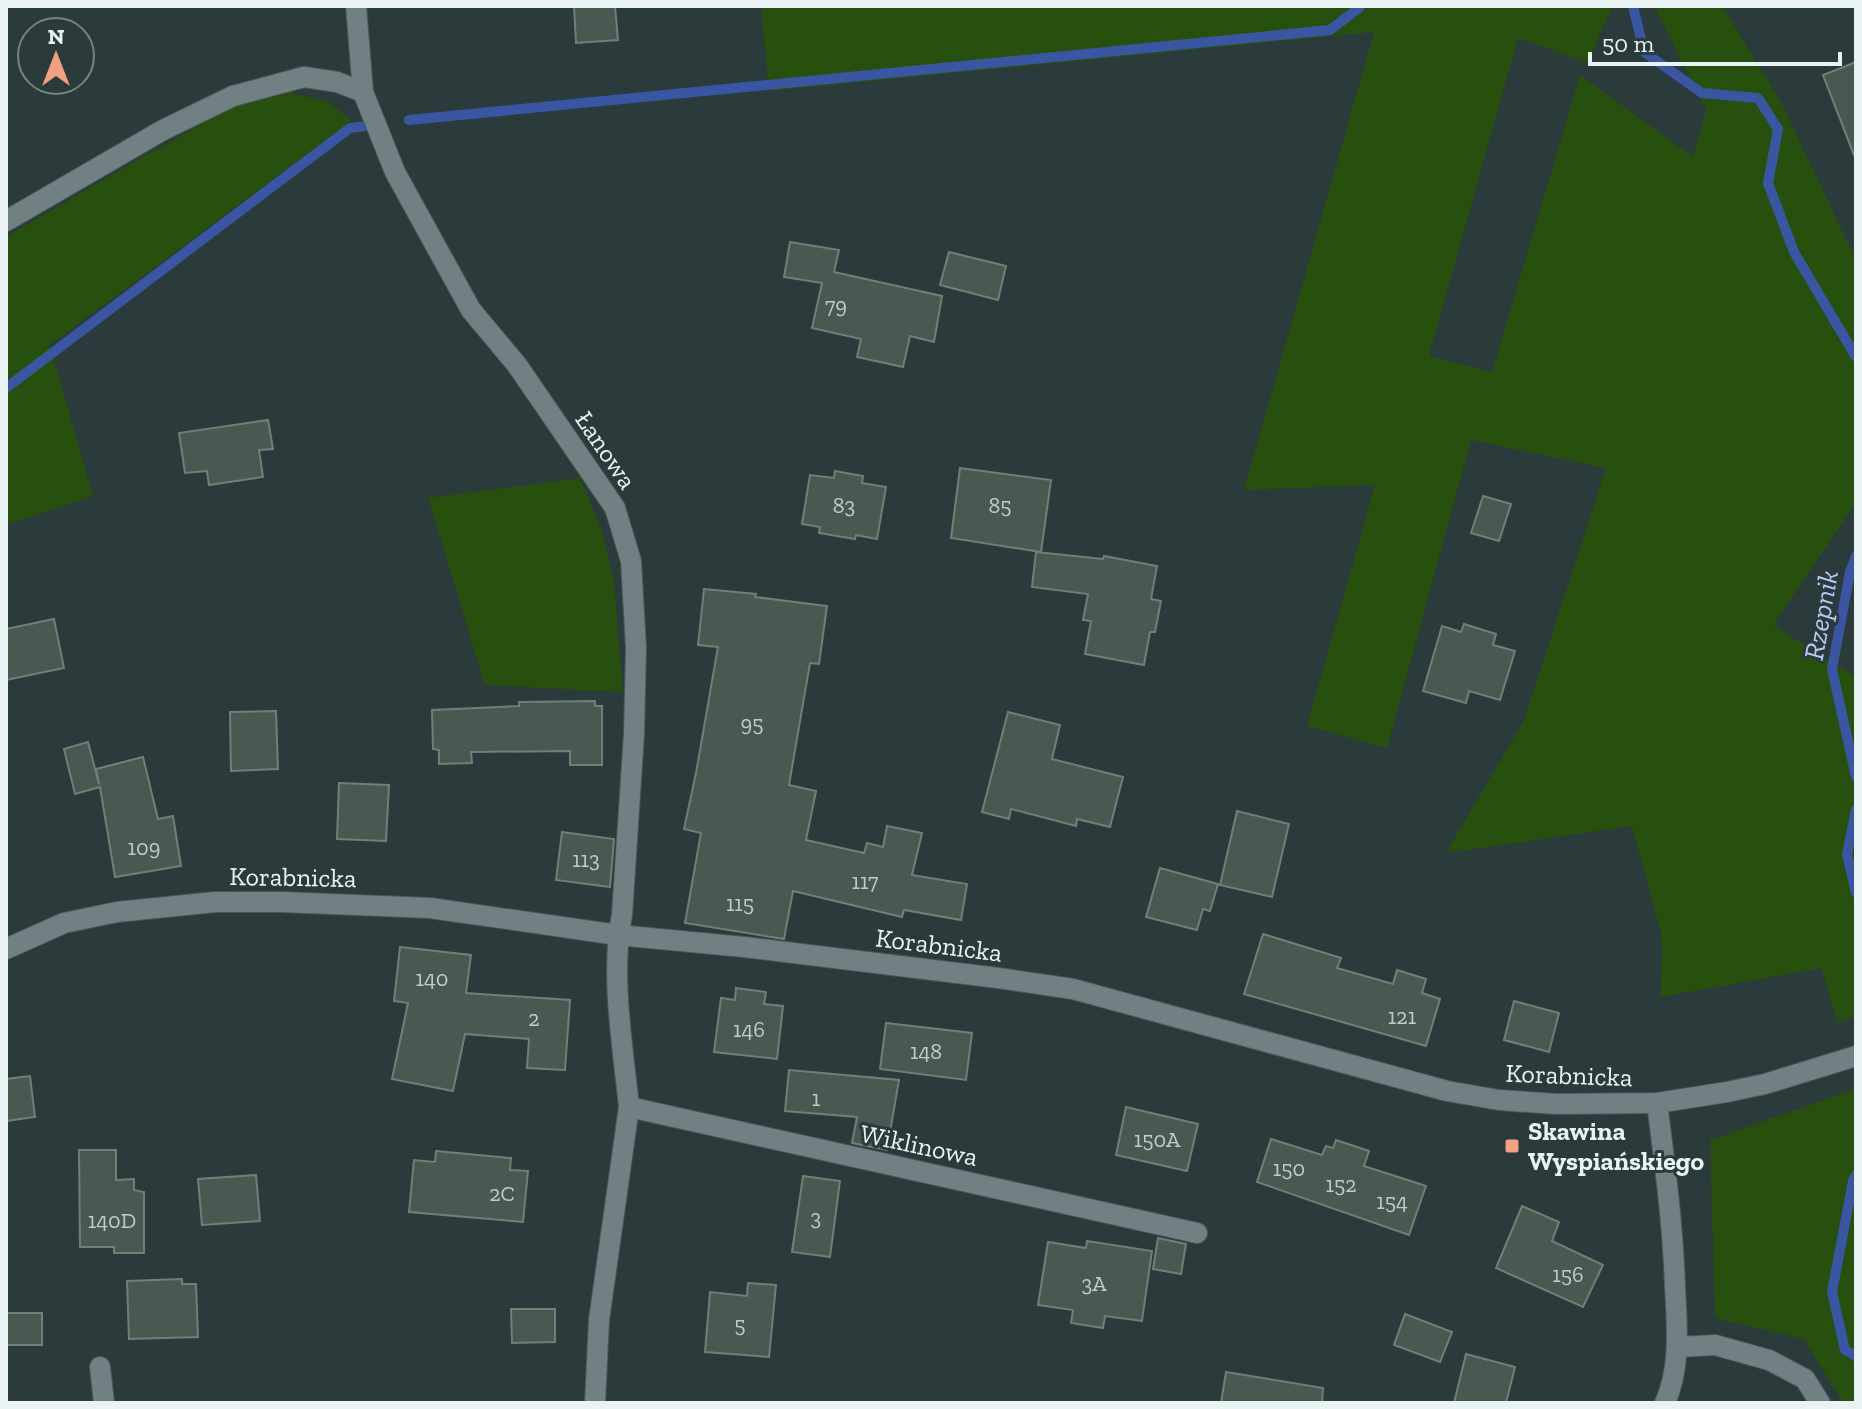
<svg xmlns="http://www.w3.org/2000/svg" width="1862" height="1409" font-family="'Zilla Slab',serif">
  <rect width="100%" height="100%" fill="#2b3a3b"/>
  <!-- green -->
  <g fill="#27500f">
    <path d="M761,6H1613L1587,63L1518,38L1429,356L1492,372L1580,75L1693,157L1706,110L1654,6H1722L1781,102L1856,260V503L1773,625L1856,677V1016L1838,1023L1821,968L1661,997L1662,936L1632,826L1446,853L1524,720L1606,468L1471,440L1387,748L1307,726L1375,485L1244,490L1374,32L769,91Z"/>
    <path d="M292,93L329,102L351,121L50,345L93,496L6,525V237L148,154L239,104Z"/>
    <path d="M580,478L602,531L614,583L623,692L485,685L428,498Z"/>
    <path d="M1856,1089V1403H1843L1804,1339L1715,1318L1710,1140Z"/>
  </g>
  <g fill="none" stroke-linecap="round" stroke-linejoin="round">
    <!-- stream -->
    <g stroke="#3a55a1" stroke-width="10">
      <path d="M1633,6L1644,52L1702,93L1758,98L1778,129L1768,183L1794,252L1856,357"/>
      <path d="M409,120L1330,30L1359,8L1358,6"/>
      <path d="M6,388L350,128L366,126"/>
      <path d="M1856,556L1850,572L1832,669L1856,777"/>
      <path d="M1856,810L1847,854L1856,893"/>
      <path d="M1856,1175L1853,1181L1832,1292L1845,1350L1856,1356"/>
    </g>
  </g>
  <!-- building -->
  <g fill="#4a5852" stroke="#717f79" stroke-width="2">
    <path d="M574,6H615L618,40L576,43Z"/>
    <path d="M1856,62V154L1854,155L1823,75Z"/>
    <path d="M790,242L839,250L834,272L942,296L934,342L910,336L903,367L857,357L861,339L812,328L822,283L784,277Z"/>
    <path d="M949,252L1006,266L998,300L940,285Z"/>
    <path d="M268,420L273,449L259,450L263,477L209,485L207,471L185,473L179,433Z"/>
    <path d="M960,468L1051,480L1041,552L951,538Z"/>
    <path d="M835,471L863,476L862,483L886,487L877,539L856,535L855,539L819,533L820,527L802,524L810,475L834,478Z"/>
    <path d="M1483,496L1511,504L1499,541L1471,533Z"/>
    <path d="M1036,552L1103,559L1104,556L1157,566L1151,599L1161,601L1155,632H1150L1144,665L1085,654L1091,621L1083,620L1088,594L1032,587Z"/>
    <path d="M704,589L756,594L755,597L827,606L819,664L810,663L789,785L816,791L806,840L864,853L867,843L883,847L887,826L922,833L912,875L967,884L961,920L904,910L902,917L793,891L784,939L685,923L701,833L684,829L696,773L718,647L698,645Z"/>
    <path d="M54,619L64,668L6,680V629Z"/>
    <path d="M1464,624L1496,634L1493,645L1515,651L1500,700L1469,691L1466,703L1423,691L1442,626L1461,632Z"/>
    <path d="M595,701V706H602V765H570V751L471,752L472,763L439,764V750L433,749L432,710L519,706V702Z"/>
    <path d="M276,711L278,769L231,771L230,712Z"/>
    <path d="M1008,712L1060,725L1052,759L1123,777L1110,827L1077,819L1076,826L1011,809L1009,819L982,812Z"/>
    <path d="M88,742L99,784L96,769L143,757L158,819L173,816L181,866L115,877L100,787L75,794L64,749Z"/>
    <path d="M339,783L389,785L386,841L337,839Z"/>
    <path d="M1237,811L1289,824L1272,897L1220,885Z"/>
    <path d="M562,832L614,839L610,887L556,880Z"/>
    <path d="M1160,868L1218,884L1210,911L1203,909L1197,930L1146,917Z"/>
    <path d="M1263,934L1341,958L1337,968L1393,984L1397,970L1426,979L1422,993L1440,999L1426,1046L1244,994Z"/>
    <path d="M400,947L471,955L466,993L570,1000L565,1070L527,1068L529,1039L465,1034L453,1091L392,1079L408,1003L394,1001Z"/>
    <path d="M736,988L766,992L764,1004L783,1006L777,1059L714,1052L721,998L735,1000Z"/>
    <path d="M1514,1001L1559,1013L1549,1052L1504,1040Z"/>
    <path d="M886,1023L972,1033L966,1080L880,1069Z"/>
    <path d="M789,1070L899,1080L887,1150L852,1143L857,1117L785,1111Z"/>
    <path d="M30,1076L35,1117L6,1121V1079Z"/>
    <path d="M1126,1107L1198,1124L1187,1171L1116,1155Z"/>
    <path d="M1271,1139L1322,1155L1326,1146L1333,1148L1336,1140L1369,1151L1364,1166L1426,1186L1409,1235L1257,1182Z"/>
    <path d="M79,1150H116V1180L134,1179V1190L144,1192V1253H114V1247H80Z"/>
    <path d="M436,1151L511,1158L510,1170L528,1171L523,1222L409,1212L414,1160L435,1162Z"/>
    <path d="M256,1175L260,1221L202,1225L198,1179Z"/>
    <path d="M803,1176L840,1181L830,1257L792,1252Z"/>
    <path d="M1522,1206L1559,1222L1552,1241L1603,1265L1583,1307L1496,1268Z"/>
    <path d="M1158,1238L1186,1244L1181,1274L1153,1269Z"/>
    <path d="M1087,1241L1152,1251L1142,1321L1105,1316L1103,1328L1071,1323L1073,1310L1038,1305L1048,1242L1086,1248Z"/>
    <path d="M182,1279V1284H196L198,1337L129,1339L127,1281Z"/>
    <path d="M748,1283L776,1285L769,1357L705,1352L710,1292L747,1296Z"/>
    <path d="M511,1309H555V1342L512,1343Z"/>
    <rect x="6" y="1313" width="36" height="32"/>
    <path d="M1405,1314L1452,1332L1440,1362L1394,1345Z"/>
    <path d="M1466,1354L1515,1367L1506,1403H1454Z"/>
    <path d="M1226,1372L1323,1388L1322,1403H1221Z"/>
  </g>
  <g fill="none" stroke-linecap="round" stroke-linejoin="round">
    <defs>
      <g id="minor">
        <path d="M356,6L363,92"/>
        <path d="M6,221L163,130L233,96L304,77L337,82L363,92L395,172L471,310L517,365L615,508L631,561L636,648L634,734L622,915C610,974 623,1048 629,1107L1197,1233"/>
        <path d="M6,949L64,923L117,912L215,902H282L430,908L618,935L744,947L998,978L1073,989L1447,1091L1499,1100L1556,1104L1657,1103L1727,1092L1765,1084L1856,1056"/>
        <path d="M1657,1103C1665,1165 1673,1226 1675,1287C1677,1326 1681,1367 1665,1403"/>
        <path d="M1678,1347L1715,1345L1769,1360L1805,1379L1820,1403"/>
        <path d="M100,1367L104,1403"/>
        <path d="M595,1403L599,1320L629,1107"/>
      </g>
    </defs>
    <!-- minor casing -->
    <use href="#minor" stroke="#4b5858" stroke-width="22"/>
    <!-- minor -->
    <use href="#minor" stroke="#718183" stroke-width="20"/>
  </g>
  <!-- markers -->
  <rect fill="#f39f84" stroke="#2b3a3b" stroke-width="3" x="1504" y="1138" width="16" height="16" rx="4"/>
  <g text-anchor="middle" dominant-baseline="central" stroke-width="6" stroke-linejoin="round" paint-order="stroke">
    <!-- number labels -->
    <g font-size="22" fill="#c1cccb">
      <text x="836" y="305">79</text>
      <text x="844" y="505">83</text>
      <text x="1000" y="505">85</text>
      <text x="752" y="723">95</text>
      <text x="144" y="847">109</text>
      <text x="586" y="859">113</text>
      <text x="865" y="881">117</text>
      <text x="740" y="903">115</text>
      <text x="432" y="978">140</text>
      <text x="1402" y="1016">121</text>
      <text x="534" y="1018">2</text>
      <text x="749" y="1029">146</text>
      <text x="926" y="1051">148</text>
      <text x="816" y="1098">1</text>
      <text x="1157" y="1139">150A</text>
      <text x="1289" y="1168">150</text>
      <text x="1341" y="1184">152</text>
      <text x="502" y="1193">2C</text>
      <text x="1392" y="1201">154</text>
      <text x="816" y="1217">3</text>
      <text x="112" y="1220">140D</text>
      <text x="1568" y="1274">156</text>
      <text x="1094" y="1283">3A</text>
      <text x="740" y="1324">5</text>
    </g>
    <!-- street labels -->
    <g font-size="26" fill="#e9f3f3" stroke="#2b3a3b">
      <text transform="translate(606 450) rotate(56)">Łanowa</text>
      <text transform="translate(293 877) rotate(1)">Korabnicka</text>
      <text transform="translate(939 945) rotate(7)">Korabnicka</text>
      <text transform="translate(1569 1075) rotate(2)">Korabnicka</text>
      <text transform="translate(919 1145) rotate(12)">Wiklinowa</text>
    </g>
    <!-- poi labels -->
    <g font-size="26" font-weight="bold" fill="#e9f3f3" stroke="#2b3a3b" text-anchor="start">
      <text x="1528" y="1131">Skawina<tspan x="1528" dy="30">Wyspiańskiego</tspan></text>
    </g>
    <!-- water labels -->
    <g font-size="28" font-style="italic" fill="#b8caf4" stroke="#2b3a3b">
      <text transform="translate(1821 615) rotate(-80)">Rzepnik</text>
    </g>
  </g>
  <!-- border -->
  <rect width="1862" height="1409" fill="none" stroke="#e9f3f3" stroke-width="16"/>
  <!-- north arrow -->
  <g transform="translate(56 56)"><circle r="38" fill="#2b3a3b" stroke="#778485" stroke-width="2"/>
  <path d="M0-6L14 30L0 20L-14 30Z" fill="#f39f84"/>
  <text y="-12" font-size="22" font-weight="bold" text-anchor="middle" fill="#e9f3f3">N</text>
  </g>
  <!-- scale -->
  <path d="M1590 52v12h250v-12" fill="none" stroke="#e9f3f3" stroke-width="4"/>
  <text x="1602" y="52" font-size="24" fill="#e9f3f3" stroke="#2b3a3b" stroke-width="6" paint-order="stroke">50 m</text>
</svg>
